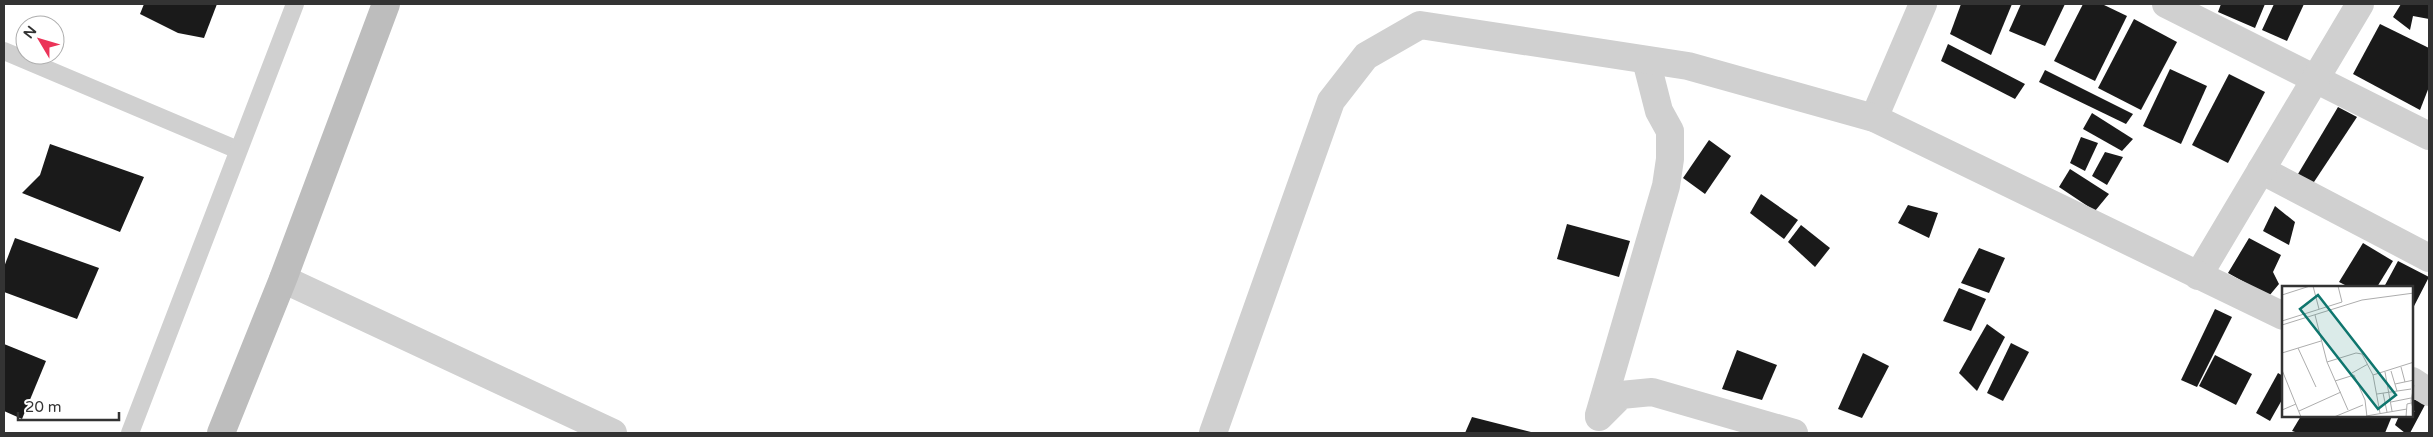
<svg xmlns="http://www.w3.org/2000/svg" width="2433" height="437" font-family="'Varela Round',sans-serif">
  <rect width="100%" height="100%" fill="#fff"/>
  <!-- building -->
  <g fill="#1a1a1a">
    <path d="M144,4H217L204,38L178,33L140,14Z"/>
    <path d="M1961,4H2012L1991,55L1950,34Z"/>
    <path d="M2021,4H2065L2045,46L2009,31Z"/>
    <path d="M2083,4H2102L2127,16L2095,81L2054,61Z"/>
    <path d="M2221,4H2265L2255,28L2218,12Z"/>
    <path d="M2274,4H2304L2287,41L2262,30Z"/>
    <path d="M2401,4H2429V19L2413,16L2410,30L2393,17Z"/>
    <path d="M2134,19L2177,42L2141,110L2098,88Z"/>
    <path d="M2380,24L2429,48V87L2420,110L2353,74Z"/>
    <path d="M1948,44L2025,84L2015,99L1941,61Z"/>
    <path d="M2170,69L2207,86L2181,144L2143,126Z"/>
    <path d="M2045,70L2133,114L2126,124L2039,82Z"/>
    <path d="M2229,74L2265,92L2228,163L2192,145Z"/>
    <path d="M2338,107L2357,117L2310,188L2295,179Z"/>
    <path d="M2092,113L2133,139L2122,151L2083,129Z"/>
    <path d="M2081,137L2098,143L2085,171L2070,163Z"/>
    <path d="M1709,140L1731,156L1705,194L1683,178Z"/>
    <path d="M50,144L144,177L120,232L22,193L40,175Z"/>
    <path d="M2105,152L2123,157L2107,185L2092,176Z"/>
    <path d="M2070,169L2109,194L2095,211L2059,187Z"/>
    <path d="M1761,194L1798,220L1784,239L1750,213Z"/>
    <path d="M1908,205L1938,213L1929,238L1898,223Z"/>
    <path d="M2275,206L2295,222L2289,245L2263,231Z"/>
    <path d="M1567,224L1630,241L1619,277L1557,259Z"/>
    <path d="M1801,225L1830,248L1815,267L1788,242Z"/>
    <path d="M15,238L99,268L77,319L4,292V267Z"/>
    <path d="M2249,238L2281,255L2273,272L2279,284L2269,296L2228,273Z"/>
    <path d="M2363,243L2393,261L2377,287H2349L2339,282Z"/>
    <path d="M1979,248L2005,258L1989,293L1961,283Z"/>
    <path d="M2398,261L2429,277L2412,310V287H2384Z"/>
    <path d="M1959,288L1986,299L1971,331L1943,321Z"/>
    <path d="M2215,309L2232,317L2197,387L2181,380Z"/>
    <path d="M1987,324L2005,337L1977,391L1959,373Z"/>
    <path d="M2011,343L2029,352L2003,401L1987,393Z"/>
    <path d="M4,344L46,361L22,419L4,411Z"/>
    <path d="M1737,350L1777,365L1762,400L1722,389Z"/>
    <path d="M1863,353L1889,366L1862,418L1838,409Z"/>
    <path d="M2215,355L2252,374L2236,405L2199,386Z"/>
    <path d="M2278,373L2283,376V398L2270,421L2256,413Z"/>
    <path d="M2412,399L2426,403L2410,433H2405L2395,425L2399,416H2412Z"/>
    <path d="M2301,416H2392L2385,433H2298L2292,431Z"/>
    <path d="M1472,417L1535,433H1465Z"/>
  </g>
  <g fill="none" stroke-linecap="round" stroke-linejoin="round">
    <!-- lane -->
    <g stroke="#d0d0d0" stroke-width="18">
      <path d="M4,51L238,150"/>
      <path d="M130,433L295,4"/>
    </g>
    <!-- street -->
    <g stroke="#d0d0d0" stroke-width="28">
      <path d="M2166,4L2429,136"/>
      <path d="M1874,118L1923,4"/>
      <path d="M2261,170L2429,258"/>
      <path d="M2198,276L2360,4"/>
      <path d="M283,279L613,433"/>
      <path d="M2412,381L2429,392"/>
      <path d="M1599,415L1666,186L1670,159V131L1659,111L1646,60"/>
      <path d="M1599,417L1621,395L1652,392L1794,433"/>
      <path d="M1213,433L1331,101L1366,56L1420,25L1688,66L1874,118L2283,316"/>
    </g>
    <!-- secondary -->
    <path stroke="#bdbdbd" stroke-width="28" d="M221,433L283,279L386,4"/>
  </g>
  <!-- overview -->
  <g transform="translate(2282 286)">
    <rect width="131" height="131" fill="#fff"/>
    <path fill="none" stroke="#adadad" stroke-width="1" d="M31,0L37,23M0,9L28,0M33,29L45,76L74,67L80,68L91,89L98,127M0,35L60,16L56,0M0,39L80,14L132,7M16,62L34,101M0,67L39,55M45,76L66,124M119,81L123,96M0,84L19,131M109,85L115,105M103,86L110,125M70,87L86,78M91,89L132,76M53,95L72,89L83,114L85,131M113,98L132,94M132,99L129,115L132,126M101,107L105,126M95,108L129,103M109,116L129,112M0,124L14,118M17,125L59,106M84,130L125,123M52,131L81,119M124,131L125,118L129,117"/>
    <path fill="#0f766e" fill-opacity="0.15" stroke="#0f766e" stroke-width="2.5" d="M36,9L114,109L96,123L18,23Z"/>
    <rect width="131" height="131" fill="none" stroke="#333" stroke-width="2.5"/>
  </g>
  <!-- border -->
  <rect width="2433" height="437" fill="none" stroke="#333333" stroke-width="10"/>
  <!-- north arrow -->
  <g transform="translate(40 40) rotate(308)"><circle r="24" fill="#ffffff" stroke="#adadad"/>
  <path d="M0-4L9 19L0 12L-9 19Z" fill="#eb3358"/>
  <text y="-8" font-size="14" font-weight="bold" text-anchor="middle" fill="#333333">N</text>
  </g>
  <!-- scale -->
  <path d="M18 412v8h101v-8" fill="none" stroke="#333333" stroke-width="2.5"/>
  <text x="25" y="412" font-size="15" fill="#333333" stroke="#ffffff" stroke-width="4" paint-order="stroke">20 m</text>
</svg>
